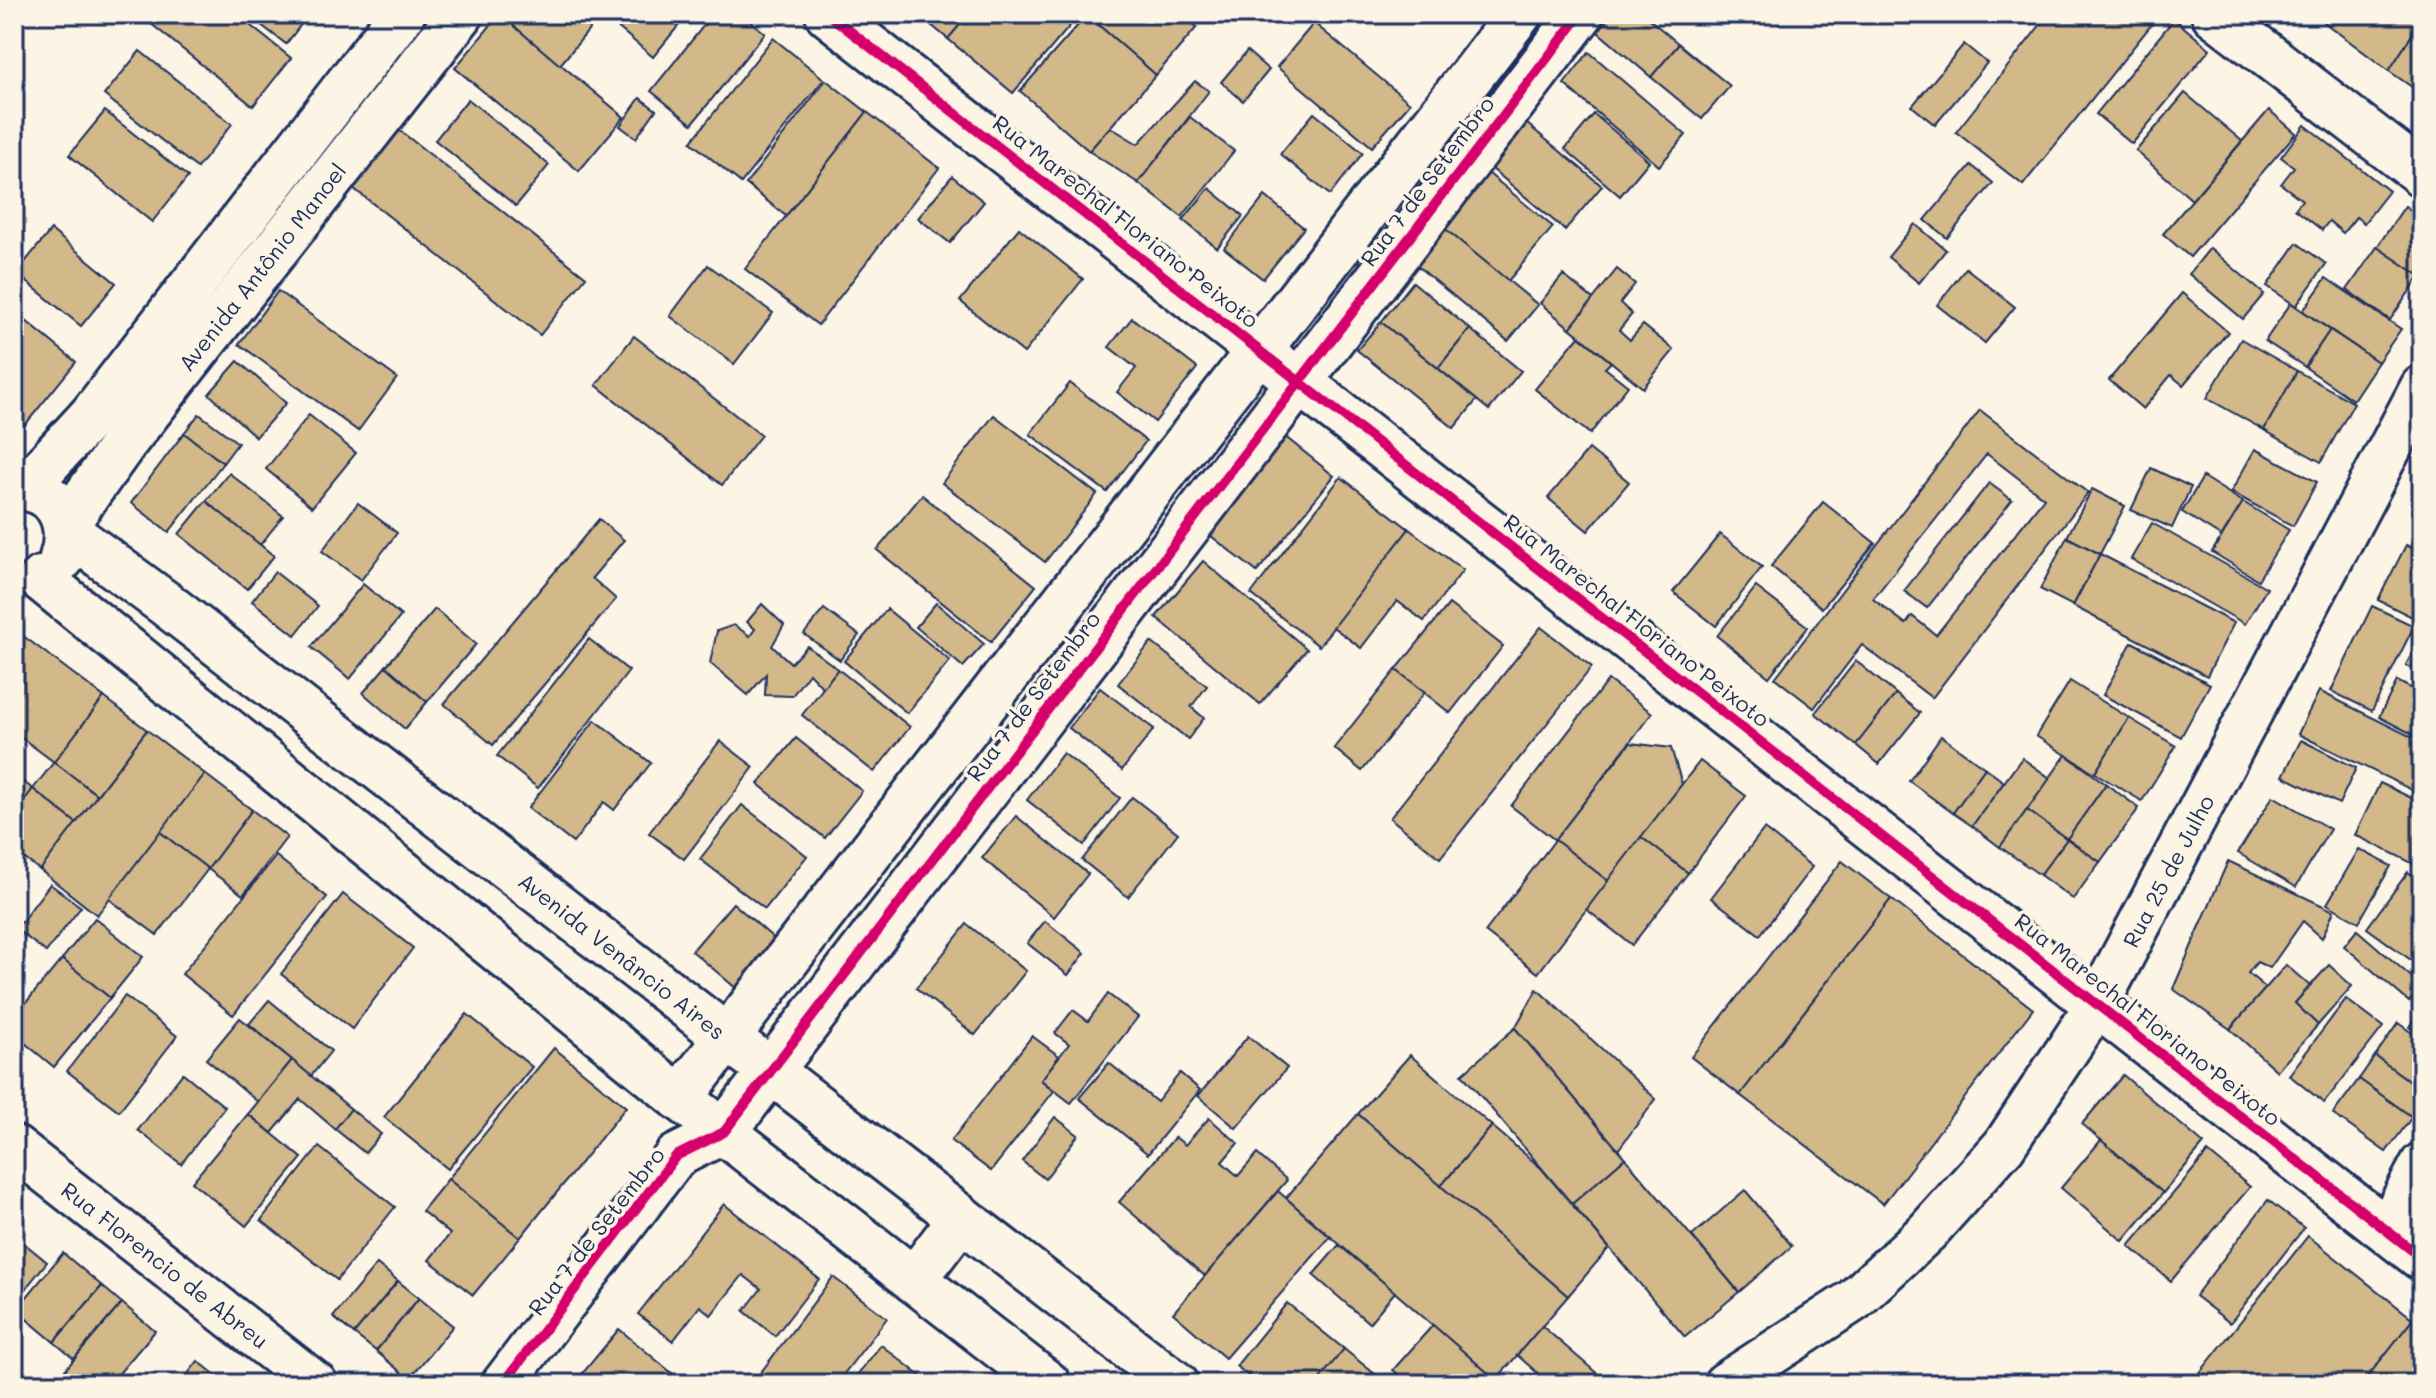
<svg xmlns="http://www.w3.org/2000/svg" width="2436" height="1398" font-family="Mali,sans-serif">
  <rect width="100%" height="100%" fill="#fcf5e5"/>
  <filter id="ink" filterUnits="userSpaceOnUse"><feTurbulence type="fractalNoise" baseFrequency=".0125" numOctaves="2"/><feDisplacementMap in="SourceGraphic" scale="16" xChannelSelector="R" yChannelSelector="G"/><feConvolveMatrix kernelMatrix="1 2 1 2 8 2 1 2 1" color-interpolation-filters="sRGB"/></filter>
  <g filter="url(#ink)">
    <!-- building -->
    <g fill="#d3b889" stroke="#1b2f5e" stroke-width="2" fill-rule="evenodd">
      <path d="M147,14H236L291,58L253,106L144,18Z"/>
      <path d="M247,14H309L286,44Z"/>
      <path d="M500,14L624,117L579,171L455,68Z"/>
      <path d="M500,14H602L560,65Z"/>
      <path d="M602,14H688L653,57Z"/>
      <path d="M713,14H741L765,33L692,124L651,91Z"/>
      <path d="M918,14H969L948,39Z"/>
      <path d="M969,14H1080L1013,93L948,39Z"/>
      <path d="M1182,14L1197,27L1156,75L1087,15Z"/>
      <path d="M1612,14H1643L1679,44L1651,77L1598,32Z"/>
      <path d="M1689,14H1706L1699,22Z"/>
      <path d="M2049,14H2139L2152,24L2023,185L1956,132Z"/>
      <path d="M2313,14H2422V19L2389,71Z"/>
      <path d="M1087,15L1156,75L1089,151L1020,91Z"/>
      <path d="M2174,19L2210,49L2132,144L2096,114Z"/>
      <path d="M2422,19V94L2389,71Z"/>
      <path d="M1314,23L1410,103L1372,147L1277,67Z"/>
      <path d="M773,38L824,79L741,183L691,142Z"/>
      <path d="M1679,44L1730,86L1702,119L1651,77Z"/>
      <path d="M1964,44L1987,63L1935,125L1912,106Z"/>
      <path d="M140,51L232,124L197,168L104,95Z"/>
      <path d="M1247,51L1269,70L1243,101L1221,82Z"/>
      <path d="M1589,52L1686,135L1659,166L1564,84Z"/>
      <path d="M826,80L867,112L786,216L746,184Z"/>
      <path d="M1195,81L1209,91L1138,183L1089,151L1110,127L1138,144Z"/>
      <path d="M2185,93L2242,141L2192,200L2136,151Z"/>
      <path d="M640,98L656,110L636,138L620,126Z"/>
      <path d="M468,99L549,165L516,206L435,140Z"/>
      <path d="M2269,110L2296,133L2190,257L2163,234Z"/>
      <path d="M105,111L188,177L152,222L69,155Z"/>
      <path d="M867,112L939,168L818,325L745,269Z"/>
      <path d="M1314,113L1363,153L1330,195L1280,154Z"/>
      <path d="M1594,114L1649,161L1620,196L1565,149Z"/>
      <path d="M1190,117L1234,151L1182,217L1138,183Z"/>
      <path d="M1526,123L1602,186L1565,230L1491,168Z"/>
      <path d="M2305,125L2389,191L2364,223L2356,217L2343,233L2329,221L2322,230L2295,209L2302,200L2281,184L2294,167L2281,157Z"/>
      <path d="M399,130L586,277L540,335L353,188Z"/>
      <path d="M1971,165L1993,183L1947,238L1925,220Z"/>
      <path d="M1488,173L1553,227L1508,281L1444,228Z"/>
      <path d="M952,176L984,202L950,243L918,218Z"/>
      <path d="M1209,188L1243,216L1217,248L1183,220Z"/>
      <path d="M1265,196L1304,228L1263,279L1224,248Z"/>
      <path d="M2405,206L2422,218L2420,276L2377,247Z"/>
      <path d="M1915,224L1946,250L1919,283L1888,257Z"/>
      <path d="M1019,228L1083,279L1024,353L960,301Z"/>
      <path d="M1444,228L1538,305L1508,341L1415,264Z"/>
      <path d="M51,230L116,283L81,326L16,273Z"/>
      <path d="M2297,243L2326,264L2296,306L2267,286Z"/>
      <path d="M2377,247L2420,276L2390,320L2347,290Z"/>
      <path d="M2210,248L2264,294L2243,319L2189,274Z"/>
      <path d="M708,265L773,313L734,364L670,316Z"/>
      <path d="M1966,268L2015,307L1985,343L1937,305Z"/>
      <path d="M1617,269L1635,284L1620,303L1632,314L1619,330L1630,340L1643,325L1674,350L1643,388L1570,328Z"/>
      <path d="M1563,275L1593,299L1570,328L1540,303Z"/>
      <path d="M2326,278L2401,329L2378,362L2303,311Z"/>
      <path d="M1413,282L1470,329L1438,368L1381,322Z"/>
      <path d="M278,291L397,378L358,431L239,344Z"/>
      <path d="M2182,293L2228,332L2183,385L2171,375L2143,409L2109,380Z"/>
      <path d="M2291,303L2330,330L2305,367L2265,341Z"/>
      <path d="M14,311L76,362L21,430L14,424Z"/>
      <path d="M1132,318L1197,368L1155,422L1117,392L1136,368L1109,347Z"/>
      <path d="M1381,322L1477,400L1454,428L1357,350Z"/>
      <path d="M1470,329L1521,371L1489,410L1438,368Z"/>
      <path d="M2330,330L2378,362L2353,400L2305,367Z"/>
      <path d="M634,336L761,435L722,485L596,385Z"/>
      <path d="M1579,336L1611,362L1605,368L1628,386L1590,434L1535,389Z"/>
      <path d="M2241,339L2297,371L2264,430L2207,398Z"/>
      <path d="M238,361L286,403L256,437L209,394Z"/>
      <path d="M2297,371L2354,403L2321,462L2264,430Z"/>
      <path d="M1070,383L1146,441L1107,492L1030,434Z"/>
      <path d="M1980,410L2088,493L1932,698L1862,645L1814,708L1775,678ZM1987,454L2044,498L1936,635L1912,616L1906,624L1873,599Z"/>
      <path d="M199,414L238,443L223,463L184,433Z"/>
      <path d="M309,415L356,453L312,507L266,469Z"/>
      <path d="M994,415L1097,494L1045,562L942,483Z"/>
      <path d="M184,433L223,463L169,532L131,503Z"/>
      <path d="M1283,435L1334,476L1257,572L1206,532Z"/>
      <path d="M1589,449L1629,482L1588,531L1548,498Z"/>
      <path d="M2255,449L2317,482L2293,526L2231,492Z"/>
      <path d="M2151,468L2191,487L2172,528L2131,510Z"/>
      <path d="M229,473L283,516L260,545L206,501Z"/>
      <path d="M1341,477L1409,529L1319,646L1251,594Z"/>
      <path d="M2203,477L2243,502L2222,537L2182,512Z"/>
      <path d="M1989,483L2012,500L1927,608L1904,591Z"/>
      <path d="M2092,489L2125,506L2100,554L2067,537Z"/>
      <path d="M922,495L1036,586L991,642L877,550Z"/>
      <path d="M206,501L274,556L247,589L179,534Z"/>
      <path d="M1823,502L1875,543L1822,608L1771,566Z"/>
      <path d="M2243,502L2289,530L2258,580L2212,552Z"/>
      <path d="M358,503L397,533L361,580L322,551Z"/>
      <path d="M599,519L624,540L592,578L616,599L493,745L444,704Z"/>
      <path d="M2152,523L2267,588L2245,624L2131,559Z"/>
      <path d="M1409,529L1463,570L1424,621L1397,601L1361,648L1333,627Z"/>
      <path d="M1720,534L1762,567L1716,626L1673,592Z"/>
      <path d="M2067,537L2100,554L2073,606L2040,589Z"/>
      <path d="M2406,545L2422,553V622L2378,600Z"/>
      <path d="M2100,554L2234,623L2207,676L2073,606Z"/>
      <path d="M1203,561L1307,649L1260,704L1156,617Z"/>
      <path d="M275,572L318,606L295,635L252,601Z"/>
      <path d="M363,584L401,616L350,679L311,647Z"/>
      <path d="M1756,587L1808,627L1769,677L1717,636Z"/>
      <path d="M936,603L984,644L963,667L916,627Z"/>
      <path d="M762,604L784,625L772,646L791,663L807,646L838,669L823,688L809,673L792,696L765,695L766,674L748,695L710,663L717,631L734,625L750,636L755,629L747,622Z"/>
      <path d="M1449,604L1503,646L1450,713L1396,670Z"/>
      <path d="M2372,606L2414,626L2372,711L2331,691Z"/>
      <path d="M435,609L476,644L427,702L386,666Z"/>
      <path d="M824,609L859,635L840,660L804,634Z"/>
      <path d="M887,609L950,661L907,713L844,661Z"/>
      <path d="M1541,627L1592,667L1440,858L1390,818Z"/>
      <path d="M2422,634V674L2406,665Z"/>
      <path d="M22,635L104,697L54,762L14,732V646Z"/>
      <path d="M589,639L629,671L538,788L497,756Z"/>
      <path d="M1151,642L1207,686L1191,707L1204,718L1188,739L1118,684Z"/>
      <path d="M2132,642L2210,684L2181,737L2103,695Z"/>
      <path d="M1856,661L1896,694L1856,745L1815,713Z"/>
      <path d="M386,666L427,702L405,729L363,693Z"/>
      <path d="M838,669L910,727L874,772L802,715Z"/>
      <path d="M1396,670L1425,692L1362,771L1334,748Z"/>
      <path d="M1608,680L1652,713L1555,840L1511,806Z"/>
      <path d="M2070,681L2129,718L2095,773L2036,736Z"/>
      <path d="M2397,681L2422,694V739L2379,717Z"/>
      <path d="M1100,688L1154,729L1122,770L1069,728Z"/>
      <path d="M2319,691L2422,742V795L2298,734Z"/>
      <path d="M1896,694L1920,713L1879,764L1856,745Z"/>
      <path d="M104,697L147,730L97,795L54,762Z"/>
      <path d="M2129,718L2176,746L2142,801L2095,773Z"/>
      <path d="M595,720L651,763L614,810L604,802L573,843L528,808Z"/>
      <path d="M147,730L205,774L97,915L40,870Z"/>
      <path d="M1941,736L1985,768L1953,813L1909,781Z"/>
      <path d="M796,738L862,791L825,838L758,784Z"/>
      <path d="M2301,740L2356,768L2339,804L2283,776Z"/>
      <path d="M720,741L754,767L684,859L649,833Z"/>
      <path d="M1630,743L1671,748L1682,784L1608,881L1555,840Z"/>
      <path d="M1063,753L1120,798L1084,845L1027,800Z"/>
      <path d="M2066,755L2106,784L2067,839L2027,810Z"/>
      <path d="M2022,758L2050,778L2000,847L1972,826Z"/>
      <path d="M1700,761L1746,796L1688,873L1641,837Z"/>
      <path d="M54,762L97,795L76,823L33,789Z"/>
      <path d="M1985,768L2004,782L1972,826L1953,813Z"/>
      <path d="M205,774L252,810L208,869L160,832Z"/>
      <path d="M14,775L33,789L14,814Z"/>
      <path d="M2380,783L2422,803V868L2355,835Z"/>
      <path d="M2106,784L2139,808L2100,862L2067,839Z"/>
      <path d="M33,789L76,823L40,870L14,851V814Z"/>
      <path d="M2273,796L2330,829L2296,887L2238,853Z"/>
      <path d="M1132,797L1178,833L1128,897L1082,860Z"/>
      <path d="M742,805L807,856L765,909L700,859Z"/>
      <path d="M252,810L287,837L243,895L208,869Z"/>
      <path d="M2027,810L2067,839L2040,875L2000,847Z"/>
      <path d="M1016,816L1088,874L1054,917L982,858Z"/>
      <path d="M1764,829L1812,867L1760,935L1711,898Z"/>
      <path d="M160,832L208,869L157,935L109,899Z"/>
      <path d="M1641,837L1688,873L1632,945L1586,909Z"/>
      <path d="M2067,839L2100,862L2073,899L2040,875Z"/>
      <path d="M1555,840L1608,881L1538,973L1485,932Z"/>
      <path d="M2359,849L2391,866L2359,922L2327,904Z"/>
      <path d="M276,856L327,897L233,1015L182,974Z"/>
      <path d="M1842,861L1891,899L1740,1095L1691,1057Z"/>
      <path d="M2228,861L2334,911L2322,938L2303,921L2270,968L2257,962L2248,973L2266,988L2230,1029L2173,989Z"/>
      <path d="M2408,872L2422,882V968L2367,928Z"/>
      <path d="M50,884L81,907L46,952L16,929Z"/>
      <path d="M343,894L413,948L352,1029L281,974Z"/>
      <path d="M1891,899L2033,1009L1883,1204L1740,1095Z"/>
      <path d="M733,903L778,942L737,989L692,951Z"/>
      <path d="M95,918L143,957L110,998L62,959Z"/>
      <path d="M1045,921L1085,953L1068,975L1027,943Z"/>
      <path d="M967,924L1026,971L975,1035L916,988Z"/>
      <path d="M2357,930L2422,986L2409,1002L2344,946Z"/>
      <path d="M62,959L110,998L54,1067L14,1034V1017Z"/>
      <path d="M2286,965L2310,986L2295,1003L2318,1025L2277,1071L2230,1029Z"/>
      <path d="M2329,965L2352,986L2318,1025L2295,1003Z"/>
      <path d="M1537,989L1656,1099L1618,1150L1515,1028Z"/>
      <path d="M1108,994L1138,1017L1071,1103L1041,1080L1069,1044L1055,1033L1073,1010L1088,1021Z"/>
      <path d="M125,996L177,1036L119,1111L67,1071Z"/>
      <path d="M2346,999L2383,1027L2324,1103L2289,1075Z"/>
      <path d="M269,1000L331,1051L311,1076L249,1024Z"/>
      <path d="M2422,1007V1036L2409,1027Z"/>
      <path d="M467,1014L532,1067L448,1169L384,1117Z"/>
      <path d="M240,1018L292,1060L258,1102L206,1059Z"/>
      <path d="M2398,1023L2422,1040V1090L2375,1056Z"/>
      <path d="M1515,1028L1625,1158L1572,1204L1462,1074Z"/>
      <path d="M1032,1036L1059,1056L1041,1080L1054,1091L991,1171L951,1141Z"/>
      <path d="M1248,1036L1287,1068L1236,1128L1198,1096Z"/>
      <path d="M554,1048L626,1107L520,1238L448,1179Z"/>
      <path d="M1410,1055L1492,1126L1441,1186L1358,1114Z"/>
      <path d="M2375,1056L2422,1090V1102L2412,1117L2359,1079Z"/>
      <path d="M292,1060L351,1109L335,1129L300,1099L272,1133L248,1114Z"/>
      <path d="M1109,1063L1157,1102L1180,1073L1200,1090L1148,1154L1079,1098Z"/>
      <path d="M183,1073L225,1107L181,1164L138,1130Z"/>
      <path d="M2123,1075L2204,1144L2163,1193L2082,1124Z"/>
      <path d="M2359,1079L2412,1117L2386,1152L2333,1114Z"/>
      <path d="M351,1109L381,1134L365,1153L335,1129Z"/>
      <path d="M248,1114L302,1158L246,1226L192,1182Z"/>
      <path d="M1358,1114L1568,1296L1496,1380L1286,1198Z"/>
      <path d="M1055,1117L1078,1135L1045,1179L1022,1161Z"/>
      <path d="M1209,1118L1238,1143L1222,1162L1238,1176L1257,1154L1287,1180L1205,1276L1119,1202L1175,1137L1185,1145Z"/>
      <path d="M1492,1126L1541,1168L1609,1248L1568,1296L1441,1186Z"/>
      <path d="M2101,1140L2163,1193L2123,1241L2061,1188Z"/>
      <path d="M319,1147L395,1207L337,1280L261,1220Z"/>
      <path d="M2208,1152L2250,1187L2171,1281L2129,1246Z"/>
      <path d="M1625,1158L1739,1292L1685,1337L1572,1204Z"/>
      <path d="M448,1179L520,1238L473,1295L429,1260L450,1234L422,1211Z"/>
      <path d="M1745,1190L1792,1246L1739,1292L1692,1236Z"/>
      <path d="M1278,1191L1330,1237L1225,1358L1173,1313Z"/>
      <path d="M2268,1200L2304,1228L2230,1323L2195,1296Z"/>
      <path d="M724,1204L819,1279L775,1336L744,1311L761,1289L743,1275L711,1315L700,1306L673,1341L638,1314Z"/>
      <path d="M14,1235L47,1262L14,1303Z"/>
      <path d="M2308,1236L2413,1319L2362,1384H2191Z"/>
      <path d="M1339,1245L1395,1292L1369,1323L1313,1275Z"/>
      <path d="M63,1253L102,1286L54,1342L16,1310Z"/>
      <path d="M377,1264L398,1281L354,1334L333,1317Z"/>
      <path d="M833,1277L887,1318L836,1384H752Z"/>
      <path d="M398,1281L419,1298L376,1351L354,1334Z"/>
      <path d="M102,1286L122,1303L74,1359L54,1342Z"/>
      <path d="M419,1298L453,1326L409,1379L376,1351Z"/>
      <path d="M122,1303L155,1331L110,1384H53Z"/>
      <path d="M1287,1303L1344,1349L1316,1384H1259L1236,1366Z"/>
      <path d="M2413,1319L2422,1326V1384H2362Z"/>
      <path d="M1433,1325L1496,1380L1501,1384H1410L1393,1370Z"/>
      <path d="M1542,1326L1600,1376L1593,1384H1550L1517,1355Z"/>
      <path d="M619,1329L685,1384H594L582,1374Z"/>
      <path d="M881,1345L931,1384H850Z"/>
      <path d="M1344,1349L1381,1379L1377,1384H1316Z"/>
      <path d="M198,1361L227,1384H180Z"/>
      <path d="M1396,1374L1408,1384H1387Z"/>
    </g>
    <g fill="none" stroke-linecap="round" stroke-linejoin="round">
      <defs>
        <g id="minor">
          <path d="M14,1147L316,1384"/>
          <path d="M2387,1230L2422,1164"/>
          <path d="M503,1384L676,1156L724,1132"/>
          <path d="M1725,1384L1854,1300L1927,1232L2004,1146L2097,1005L2422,387"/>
        </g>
        <g id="tertiary">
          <path d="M828,14L2422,1258"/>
          <path d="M2214,14L2422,174"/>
          <path d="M26,487L92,415L402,14"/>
          <path d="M67,523L124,443L461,14"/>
          <path d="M680,1098L1519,14"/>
          <path d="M724,1132L1581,14"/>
        </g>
        <g id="secondary">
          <path d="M14,488C56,485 74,522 62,558"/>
          <path d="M67,531L166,604L1176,1384"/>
          <path d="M41,579L680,1098L1048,1384"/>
          <path d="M914,1280L961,1218"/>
        </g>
      </defs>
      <!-- minor casing -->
      <use href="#minor" stroke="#1b2f5e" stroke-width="48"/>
      <!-- tertiary casing -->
      <use href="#tertiary" stroke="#1b2f5e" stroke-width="50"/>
      <!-- secondary casing -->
      <use href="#secondary" stroke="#1b2f5e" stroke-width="50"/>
      <!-- minor -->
      <use href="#minor" stroke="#fcf5e5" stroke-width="42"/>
      <!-- tertiary -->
      <use href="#tertiary" stroke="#fcf5e5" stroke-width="44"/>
      <!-- secondary -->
      <use href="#secondary" stroke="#fcf5e5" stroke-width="44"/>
      <defs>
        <g id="cycleway">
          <path d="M828,14L2422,1258"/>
          <path d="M503,1384L676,1156L724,1132L1581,14"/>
        </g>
      </defs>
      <!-- cycleway casing -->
      <use href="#cycleway" stroke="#fcf5e5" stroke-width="15"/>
      <!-- cycleway -->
      <use href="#cycleway" stroke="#d6006c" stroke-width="10"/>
    </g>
  </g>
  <g text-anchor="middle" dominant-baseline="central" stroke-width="7" stroke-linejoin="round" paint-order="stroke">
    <!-- street labels -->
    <g font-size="22" fill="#1b2f5e" stroke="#fcf5e5">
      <text transform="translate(1427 181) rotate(-53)">Rua 7 de Setembro</text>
      <text transform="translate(1126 221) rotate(38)">Rua Marechal Floriano Peixoto</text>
      <text transform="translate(262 267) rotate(-52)">Avenida Antônio Manoel</text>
      <text transform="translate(1637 620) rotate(38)">Rua Marechal Floriano Peixoto</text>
      <text transform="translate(1033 696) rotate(-53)">Rua 7 de Setembro</text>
      <text transform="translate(2168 871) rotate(-62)">Rua 25 de Julho</text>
      <text transform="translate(622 956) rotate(38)">Avenida Venâncio Aires</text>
      <text transform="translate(2148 1019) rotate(38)">Rua Marechal Floriano Peixoto</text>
      <text transform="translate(596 1231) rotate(-52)">Rua 7 de Setembro</text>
      <text transform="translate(165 1265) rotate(38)">Rua Florencio de Abreu</text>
    </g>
  </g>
  <!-- margin -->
  <rect width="2436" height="1398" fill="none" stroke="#fcf5e5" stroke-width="48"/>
  <rect x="24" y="24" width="2388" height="1350" fill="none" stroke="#1b2f5e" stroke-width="3" filter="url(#ink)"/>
</svg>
